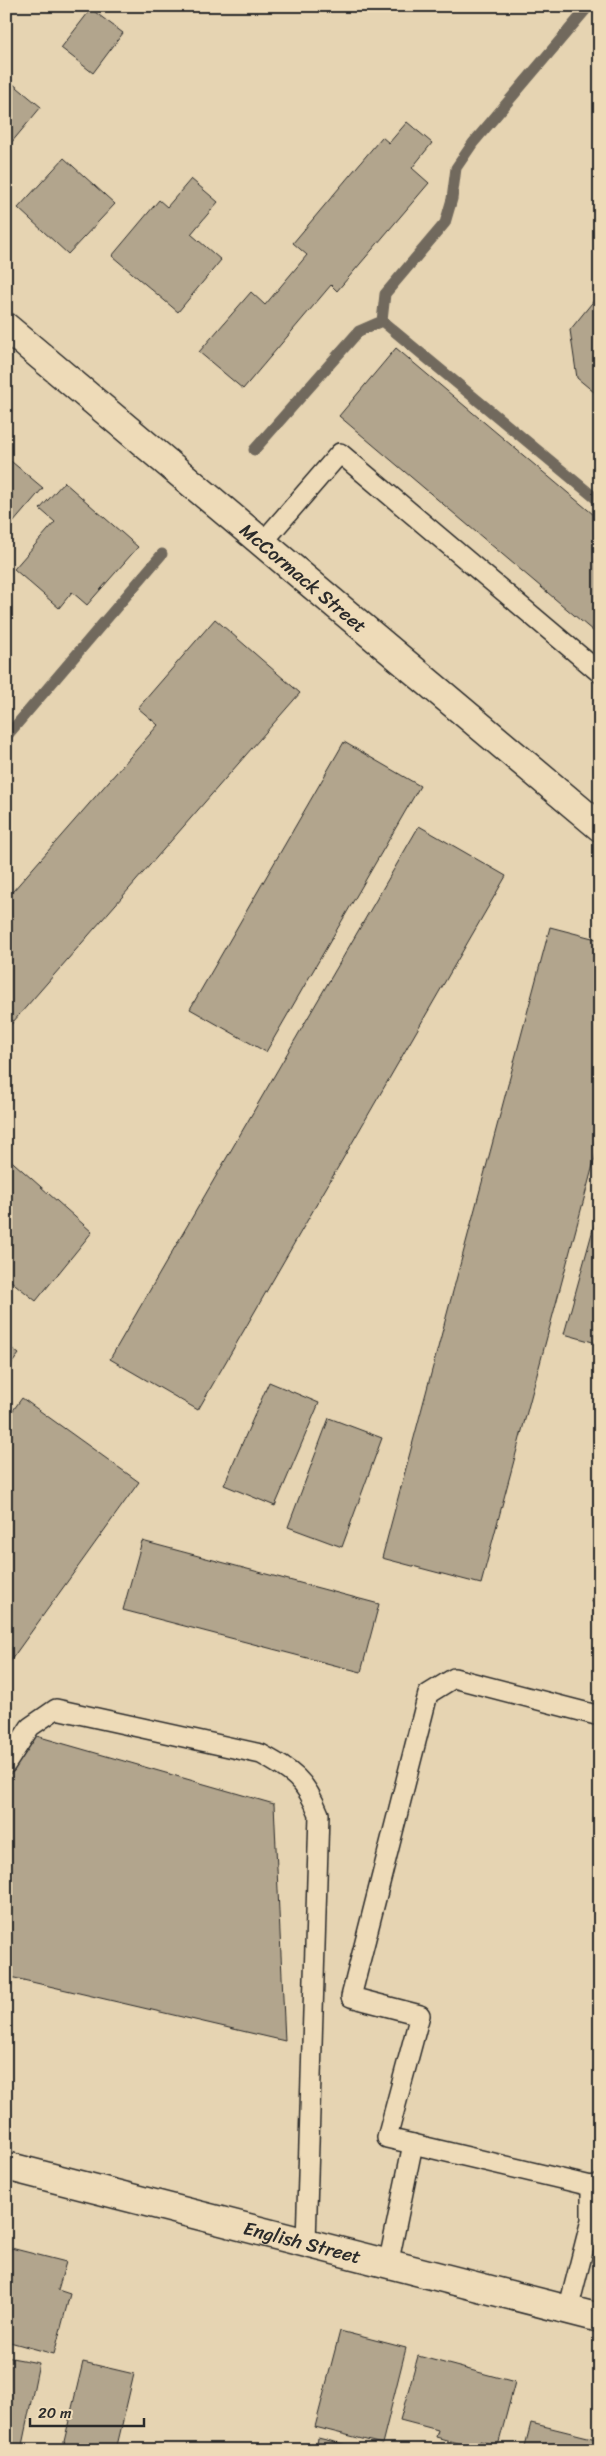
<svg xmlns="http://www.w3.org/2000/svg" width="606" height="2456" font-family="Sriracha,sans-serif">
  <rect width="100%" height="100%" fill="#e6d4b2"/>
  <filter id="ink" filterUnits="userSpaceOnUse"><feTurbulence type="fractalNoise" baseFrequency=".02" numOctaves="2"/><feDisplacementMap in="SourceGraphic" scale="10" xChannelSelector="R" yChannelSelector="G"/><feConvolveMatrix kernelMatrix="1 2 1 2 8 2 1 2 1" color-interpolation-filters="sRGB"/></filter>
  <g filter="url(#ink)">
    <g fill="none" stroke-linecap="round" stroke-linejoin="round">
      <!-- stream -->
      <g stroke="#71695d" stroke-width="11">
        <path d="M382,321L600,502"/>
        <path d="M254,450L359,331L382,321L385,294L445,223L452,199L456,168L473,143L589,6"/>
        <path d="M6,737L162,554"/>
      </g>
    </g>
    <!-- building -->
    <g fill="#b2a58d" stroke="#2b2b2b">
      <path d="M91,9L123,33L93,73L61,48Z"/>
      <path d="M6,78L41,107L6,149Z"/>
      <path d="M407,122L432,143L412,168L429,183L337,291L331,285L243,389L199,352L251,292L265,305L307,255L293,243L382,137L389,143Z"/>
      <path d="M64,158L115,204L68,254L18,208Z"/>
      <path d="M191,179L218,202L191,234L221,260L178,312L112,256L159,200L167,207Z"/>
      <path d="M600,293V397L577,378L570,330Z"/>
      <path d="M396,348L600,520V637L339,416Z"/>
      <path d="M6,457L43,488L6,531Z"/>
      <path d="M64,482L138,547L87,605L72,592L59,608L14,569L55,522L40,509Z"/>
      <path d="M215,619L300,693L6,1030V899L158,725L138,708Z"/>
      <path d="M344,742L420,786L266,1052L190,1009Z"/>
      <path d="M419,826L506,876L198,1410L110,1359Z"/>
      <path d="M550,927L600,940V1139L481,1584L382,1558Z"/>
      <path d="M6,1156L92,1232L36,1301L6,1277Z"/>
      <path d="M600,1204V1344L564,1334Z"/>
      <path d="M6,1344L19,1354L6,1371Z"/>
      <path d="M269,1382L319,1403L275,1506L224,1485Z"/>
      <path d="M22,1398L139,1482L6,1667V1420Z"/>
      <path d="M329,1418L382,1438L342,1547L288,1527Z"/>
      <path d="M142,1541L379,1604L361,1672L123,1610Z"/>
      <path d="M600,1573V1605L592,1602Z"/>
      <path d="M26,1733L274,1804L285,2041L6,1976V1770Z"/>
      <path d="M11,2248L66,2262L58,2290L70,2294L54,2354L6,2341V2264Z"/>
      <path d="M340,2331L406,2348L382,2444L315,2427Z"/>
      <path d="M418,2356L515,2382L498,2446L480,2441L478,2449L436,2437L438,2430L400,2420Z"/>
      <path d="M6,2357L39,2363L21,2450H6Z"/>
      <path d="M83,2362L134,2374L116,2450H62Z"/>
      <path d="M531,2423L600,2440V2450H524Z"/>
      <path d="M318,2438L368,2450H316Z"/>
    </g>
    <g fill="none" stroke-linecap="round" stroke-linejoin="round">
      <defs>
        <g id="lane">
          <path d="M263,542L340,453L600,673"/>
          <path d="M6,1764L30,1727L56,1709L261,1754C293,1772 305,1779 319,1814L306,2242"/>
          <path d="M413,2144L387,2138L420,2015L351,1997L428,1694L454,1678L600,1716"/>
          <path d="M388,2265L413,2144L591,2186"/>
          <path d="M568,2310L591,2220V2186L600,2184"/>
        </g>
        <g id="street">
          <path id="s1" d="M6,327L600,827"/>
        </g>
        <g id="secondary">
          <path id="s2" d="M6,2166L600,2318"/>
        </g>
      </defs>
      <!-- lane casing -->
      <use href="#lane" stroke="#2b2b2b" stroke-width="22"/>
      <!-- street casing -->
      <use href="#street" stroke="#2b2b2b" stroke-width="31"/>
      <!-- secondary casing -->
      <use href="#secondary" stroke="#2b2b2b" stroke-width="31"/>
      <!-- lane -->
      <use href="#lane" stroke="#eedbb8" stroke-width="19"/>
      <!-- street -->
      <use href="#street" stroke="#eedbb8" stroke-width="28"/>
      <!-- secondary -->
      <use href="#secondary" stroke="#eedbb8" stroke-width="28"/>
    </g>
  </g>
  <g text-anchor="middle" dominant-baseline="central" stroke-width="4.5" stroke-linejoin="round" paint-order="stroke">
    <!-- street labels -->
    <g font-size="19" fill="#2b2b2b" stroke="#eedbb8">
      <text stroke="none"><textPath href="#s1" startOffset="389">McCormack Street</textPath></text>
      <text stroke="none"><textPath href="#s2" startOffset="306">English Street</textPath></text>
    </g>
  </g>
  <!-- margin -->
  <rect width="606" height="2456" fill="none" stroke="#eedbb8" stroke-width="25"/>
  <rect x="12" y="12" width="581" height="2431" fill="none" stroke="#2b2b2b" stroke-width="2" filter="url(#ink)"/>
  <!-- scale -->
  <path d="M30 2418v8h114v-8" fill="none" stroke="#2b2b2b" stroke-width="2.5"/>
  <text x="38" y="2418" font-size="15" fill="#2b2b2b" stroke="#eedbb8" stroke-width="4" paint-order="stroke">20 m</text>
</svg>
